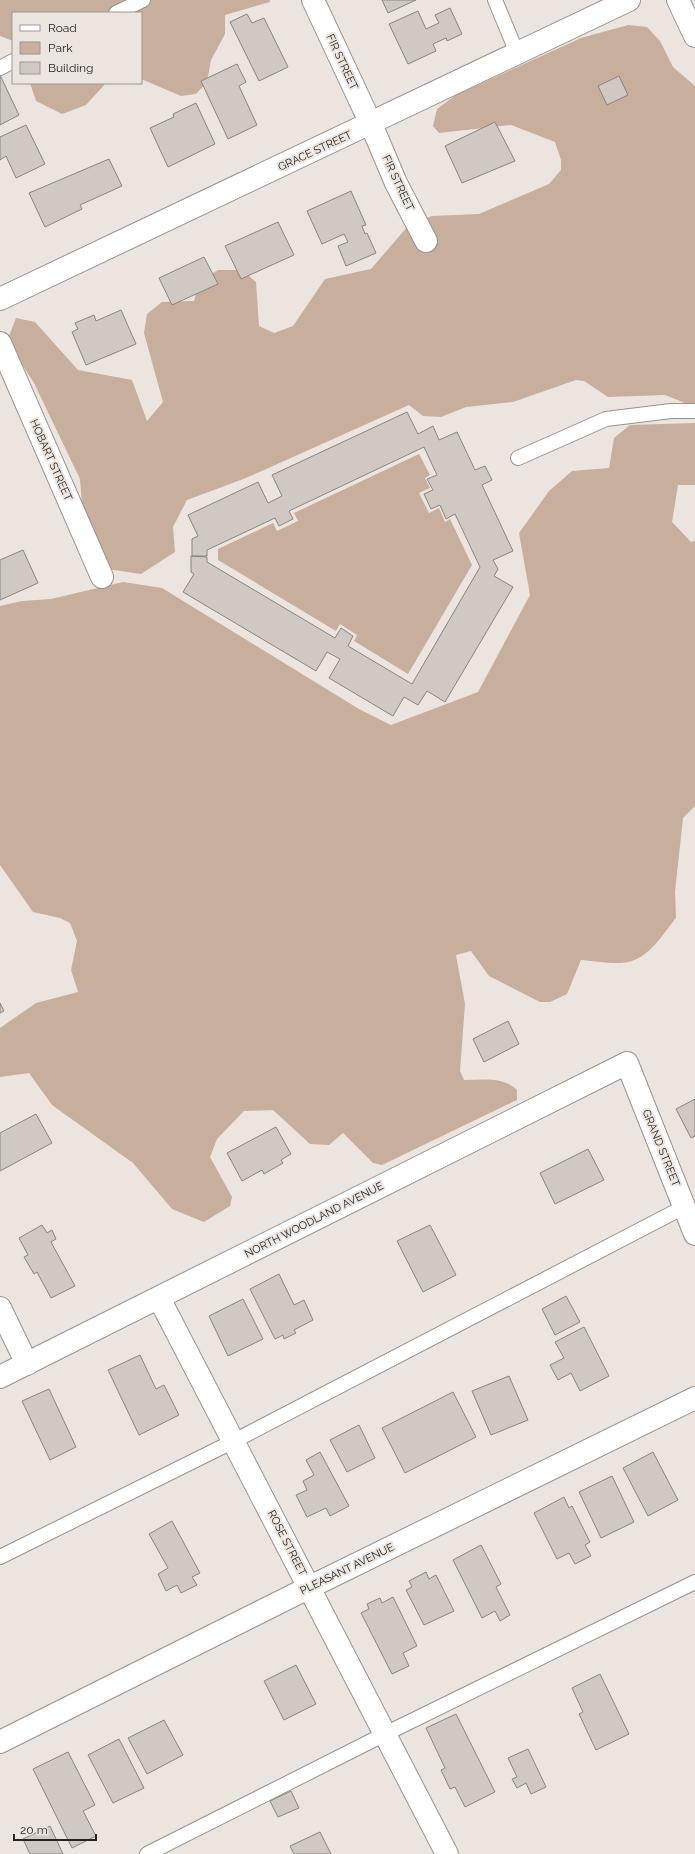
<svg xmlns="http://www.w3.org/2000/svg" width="695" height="1854" font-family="Raleway,sans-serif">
  <rect width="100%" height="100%" fill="#ece5df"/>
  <!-- green -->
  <g fill="#c8ae9c">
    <path d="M0,0H270V2L225,15V34L211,60L207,82L196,94L181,96L141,79V13H13V41L0,36Z"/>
    <path d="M628,25L647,27L660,41L673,67L695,86V405H690L665,395L608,397L584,381L576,380L513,402L466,407L441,417L423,416L409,405L246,478L187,500L173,527L175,552L141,574L87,566L80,479L34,383L7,341L16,318L35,322L78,370L132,380L147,421L163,402L144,333L147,314L162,302L194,301L199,282L218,270H242L256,282L259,326L274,333L293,326L325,279L371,269L408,226L432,216L479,214L549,184L561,170V160L555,142L511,125L439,133L433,126L437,109L456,95L581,38Z"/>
    <path d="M30,83H107L105,84L86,105L62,114L36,101Z"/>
    <path d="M695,423V485H678L672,522L691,542L695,541V806L683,818L675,892L676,918C663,934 649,958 628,962C617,965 593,961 581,960L567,994L550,1002H540L489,976L471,951L456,955L465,1004L460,1071L464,1080C483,1080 502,1076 517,1090V1100L382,1165L373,1163L343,1133L329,1145L310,1144L273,1110L244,1111L217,1139L210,1157L232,1197L230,1206L204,1222L172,1209L133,1163L52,1105L29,1073L0,1077V1028L36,1003L78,992L71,970L77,941L70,923L60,918L33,912L0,865V606L22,601L51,599L123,582L162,588L359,709L391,725L478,692L530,595L519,533L549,491L572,471L609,468L614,438L630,425Z"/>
    <path d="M419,454L430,475L425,478L430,488L419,493L429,513L439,508L445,522L450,519L472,565L408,674L354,641L357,635L340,624L336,631L218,560V549L273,523L277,531L298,521L294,513Z"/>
  </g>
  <!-- building -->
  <g fill="#cfc8c3" stroke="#8a847f">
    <path d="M382,0H416L388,13Z"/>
    <path d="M450,8L462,34L447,41L446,38L433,44L436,51L408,64L389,24L418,11L426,29L439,23L435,15Z"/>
    <path d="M247,14L252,23L264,18L288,67L259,81L230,22Z"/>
    <path d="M237,64L246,82L239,86L257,125L228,139L201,81Z"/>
    <path d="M0,75L19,115L0,125Z"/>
    <path d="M619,76L628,95L607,105L598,86Z"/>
    <path d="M196,103L215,144L168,167L150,128L174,117L173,114Z"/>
    <path d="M495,122L515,161L462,183L445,146Z"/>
    <path d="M26,125L45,164L16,178L6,156L0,160V137Z"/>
    <path d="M109,159L122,186L80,205L82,209L45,227L29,193Z"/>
    <path d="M351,191L366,225L362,226L365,234L367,233L376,253L346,266L338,246L348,242L344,234L322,244L307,211Z"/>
    <path d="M278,222L294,255L241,279L225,246Z"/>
    <path d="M204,257L218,284L172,305L159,278Z"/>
    <path d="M121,310L136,344L86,365L72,332L78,329L75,323L94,315L96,321Z"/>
    <path d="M407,412L418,434L433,426L439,440L457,432L475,470L485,466L492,480L482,485L513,551L493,560L498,569L494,576L513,587L445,702L427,691L418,705L404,697L393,716L329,678L340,659L327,652L316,671L183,592L194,574L191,572V556L207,557V562L335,638L341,628L353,636L348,646L412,684L480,567L455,514L446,519L440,505L431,509L424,494L433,490L427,479L437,475L424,447L289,511L293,519L279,526L275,518L207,550V556H192V539L198,536L188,515L258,482L268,503L282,496L272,475Z"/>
    <path d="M23,550L38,583L0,600V560Z"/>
    <path d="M0,1003L4,1011L0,1013Z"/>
    <path d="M508,1021L519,1044L484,1062L473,1039Z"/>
    <path d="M695,1099V1136L691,1138L676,1109Z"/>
    <path d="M36,1114L52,1143L0,1171V1133Z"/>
    <path d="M276,1127L291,1154L281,1160L283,1163L264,1174L262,1170L242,1181L227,1153Z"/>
    <path d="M588,1149L604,1180L555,1204L540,1173Z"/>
    <path d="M42,1225L47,1233L52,1230L56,1239L51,1242L75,1286L51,1298L37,1272L34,1274L24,1257L28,1255L19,1238Z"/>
    <path d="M430,1225L456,1275L423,1292L397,1241Z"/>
    <path d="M279,1274L294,1305L304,1300L313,1320L294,1330L296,1333L284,1339L283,1335L275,1339L250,1289Z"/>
    <path d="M566,1296L580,1322L555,1335L542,1309Z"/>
    <path d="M243,1299L263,1339L228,1356L209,1316Z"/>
    <path d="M584,1327L609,1376L580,1391L571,1373L558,1380L550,1365L564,1358L555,1342Z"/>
    <path d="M140,1355L156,1389L164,1385L179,1415L139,1435L108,1370Z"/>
    <path d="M509,1376L528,1420L491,1435L472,1391Z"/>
    <path d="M49,1389L76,1447L50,1460L22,1401Z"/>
    <path d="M453,1392L476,1437L405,1473L382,1428Z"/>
    <path d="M359,1425L375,1458L347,1472L330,1440Z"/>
    <path d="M320,1452L349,1506L330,1516L326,1508L307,1517L296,1495L307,1490L303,1481L314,1475L306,1460Z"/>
    <path d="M653,1452L678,1500L648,1516L623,1468Z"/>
    <path d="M612,1476L634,1522L601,1538L579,1492Z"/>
    <path d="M564,1497L569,1508L572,1506L590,1542L585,1545L591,1556L575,1564L569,1553L557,1559L534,1513Z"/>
    <path d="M172,1521L200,1573L192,1577L197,1585L181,1593L177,1585L166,1591L158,1574L168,1568L149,1534Z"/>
    <path d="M481,1545L501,1584L496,1587L510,1615L500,1621L495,1611L482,1618L453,1560Z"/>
    <path d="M426,1572L429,1579L436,1575L454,1611L424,1625L406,1590L412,1587L409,1581Z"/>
    <path d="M393,1597L417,1646L403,1653L409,1666L392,1674L361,1613L369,1609L367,1604L380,1598L382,1603Z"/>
    <path d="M296,1665L316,1704L284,1720L264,1681Z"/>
    <path d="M600,1674L629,1734L596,1750L579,1714L583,1712L572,1688Z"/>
    <path d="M456,1714L495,1792L465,1807L455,1787L450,1789L441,1770L445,1768L426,1728Z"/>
    <path d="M164,1720L183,1755L147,1774L128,1738Z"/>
    <path d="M119,1739L144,1788L113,1803L88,1755Z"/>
    <path d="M528,1749L546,1787L531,1794L526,1783L517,1788L512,1779L517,1777L508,1758Z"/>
    <path d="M68,1752L95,1805L83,1811L96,1836L72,1848L33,1769Z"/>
    <path d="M291,1791L299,1808L278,1817L270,1801Z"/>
    <path d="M50,1826L63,1854H30L23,1839Z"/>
    <path d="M320,1832L331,1854H294L290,1846Z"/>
  </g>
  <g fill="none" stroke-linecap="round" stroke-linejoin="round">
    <defs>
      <g id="service">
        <path d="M495,0L517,53"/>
        <path d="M116,13L143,0"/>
        <path d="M0,68L13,61"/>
        <path d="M518,458L606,419L671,411H695"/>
        <path d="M0,1557L234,1441L684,1207"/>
        <path d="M147,1854L385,1734L695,1582"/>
      </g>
      <g id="minor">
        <path d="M313,0L371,124L396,183L426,241"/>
        <path d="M0,299L629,0"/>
        <path d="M0,343L102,577"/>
        <path d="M159,1298L447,1854"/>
        <path d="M0,1308L27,1364"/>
      </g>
      <g id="tertiary">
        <path d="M678,0L695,36"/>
        <path d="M0,1377L627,1063L695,1234"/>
        <path d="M0,1742L310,1587L695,1398"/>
      </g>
    </defs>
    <!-- service casing -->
    <use href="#service" stroke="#99928d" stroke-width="16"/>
    <!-- minor casing -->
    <use href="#minor" stroke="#99928d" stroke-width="24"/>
    <!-- tertiary casing -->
    <use href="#tertiary" stroke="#99928d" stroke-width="24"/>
    <!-- service -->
    <use href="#service" stroke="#fff" stroke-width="14"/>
    <!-- minor -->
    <use href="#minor" stroke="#fff" stroke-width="22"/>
    <!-- tertiary -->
    <use href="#tertiary" stroke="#fff" stroke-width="22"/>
  </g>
  <g text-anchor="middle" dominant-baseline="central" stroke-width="4" stroke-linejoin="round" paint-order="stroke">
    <!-- street labels -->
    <g font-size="11" fill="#262321" stroke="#ece5df">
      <text transform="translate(342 62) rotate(65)">FIR STREET</text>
      <text transform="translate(315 151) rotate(-25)">GRACE STREET</text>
      <text transform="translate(398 183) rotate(65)">FIR STREET</text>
      <text transform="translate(51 460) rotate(66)">HOBART STREET</text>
      <text transform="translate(661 1148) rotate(68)">GRAND STREET</text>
      <text transform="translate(314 1220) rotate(-27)">NORTH WOODLAND AVENUE</text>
      <text transform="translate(287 1543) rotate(63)">ROSE STREET</text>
      <text transform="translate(347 1569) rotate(-26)">PLEASANT AVENUE</text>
    </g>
  </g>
  <!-- legend -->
  <rect x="12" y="12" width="130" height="72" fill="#ece5df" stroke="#9d9793"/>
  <rect x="20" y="25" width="20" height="6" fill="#ffffff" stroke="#9d9793"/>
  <text x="48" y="32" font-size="12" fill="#262321">Road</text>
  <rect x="20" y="42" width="20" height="12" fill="#c8ae9c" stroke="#9d9793"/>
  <text x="48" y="52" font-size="12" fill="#262321">Park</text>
  <rect x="20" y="62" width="20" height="12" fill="#cfc8c3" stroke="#9d9793"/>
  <text x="48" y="72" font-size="12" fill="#262321">Building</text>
  <!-- scale -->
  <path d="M14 1834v6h82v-6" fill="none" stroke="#262321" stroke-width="2"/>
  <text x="20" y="1834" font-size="12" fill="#262321" stroke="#ece5df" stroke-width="3" paint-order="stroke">20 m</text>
</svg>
